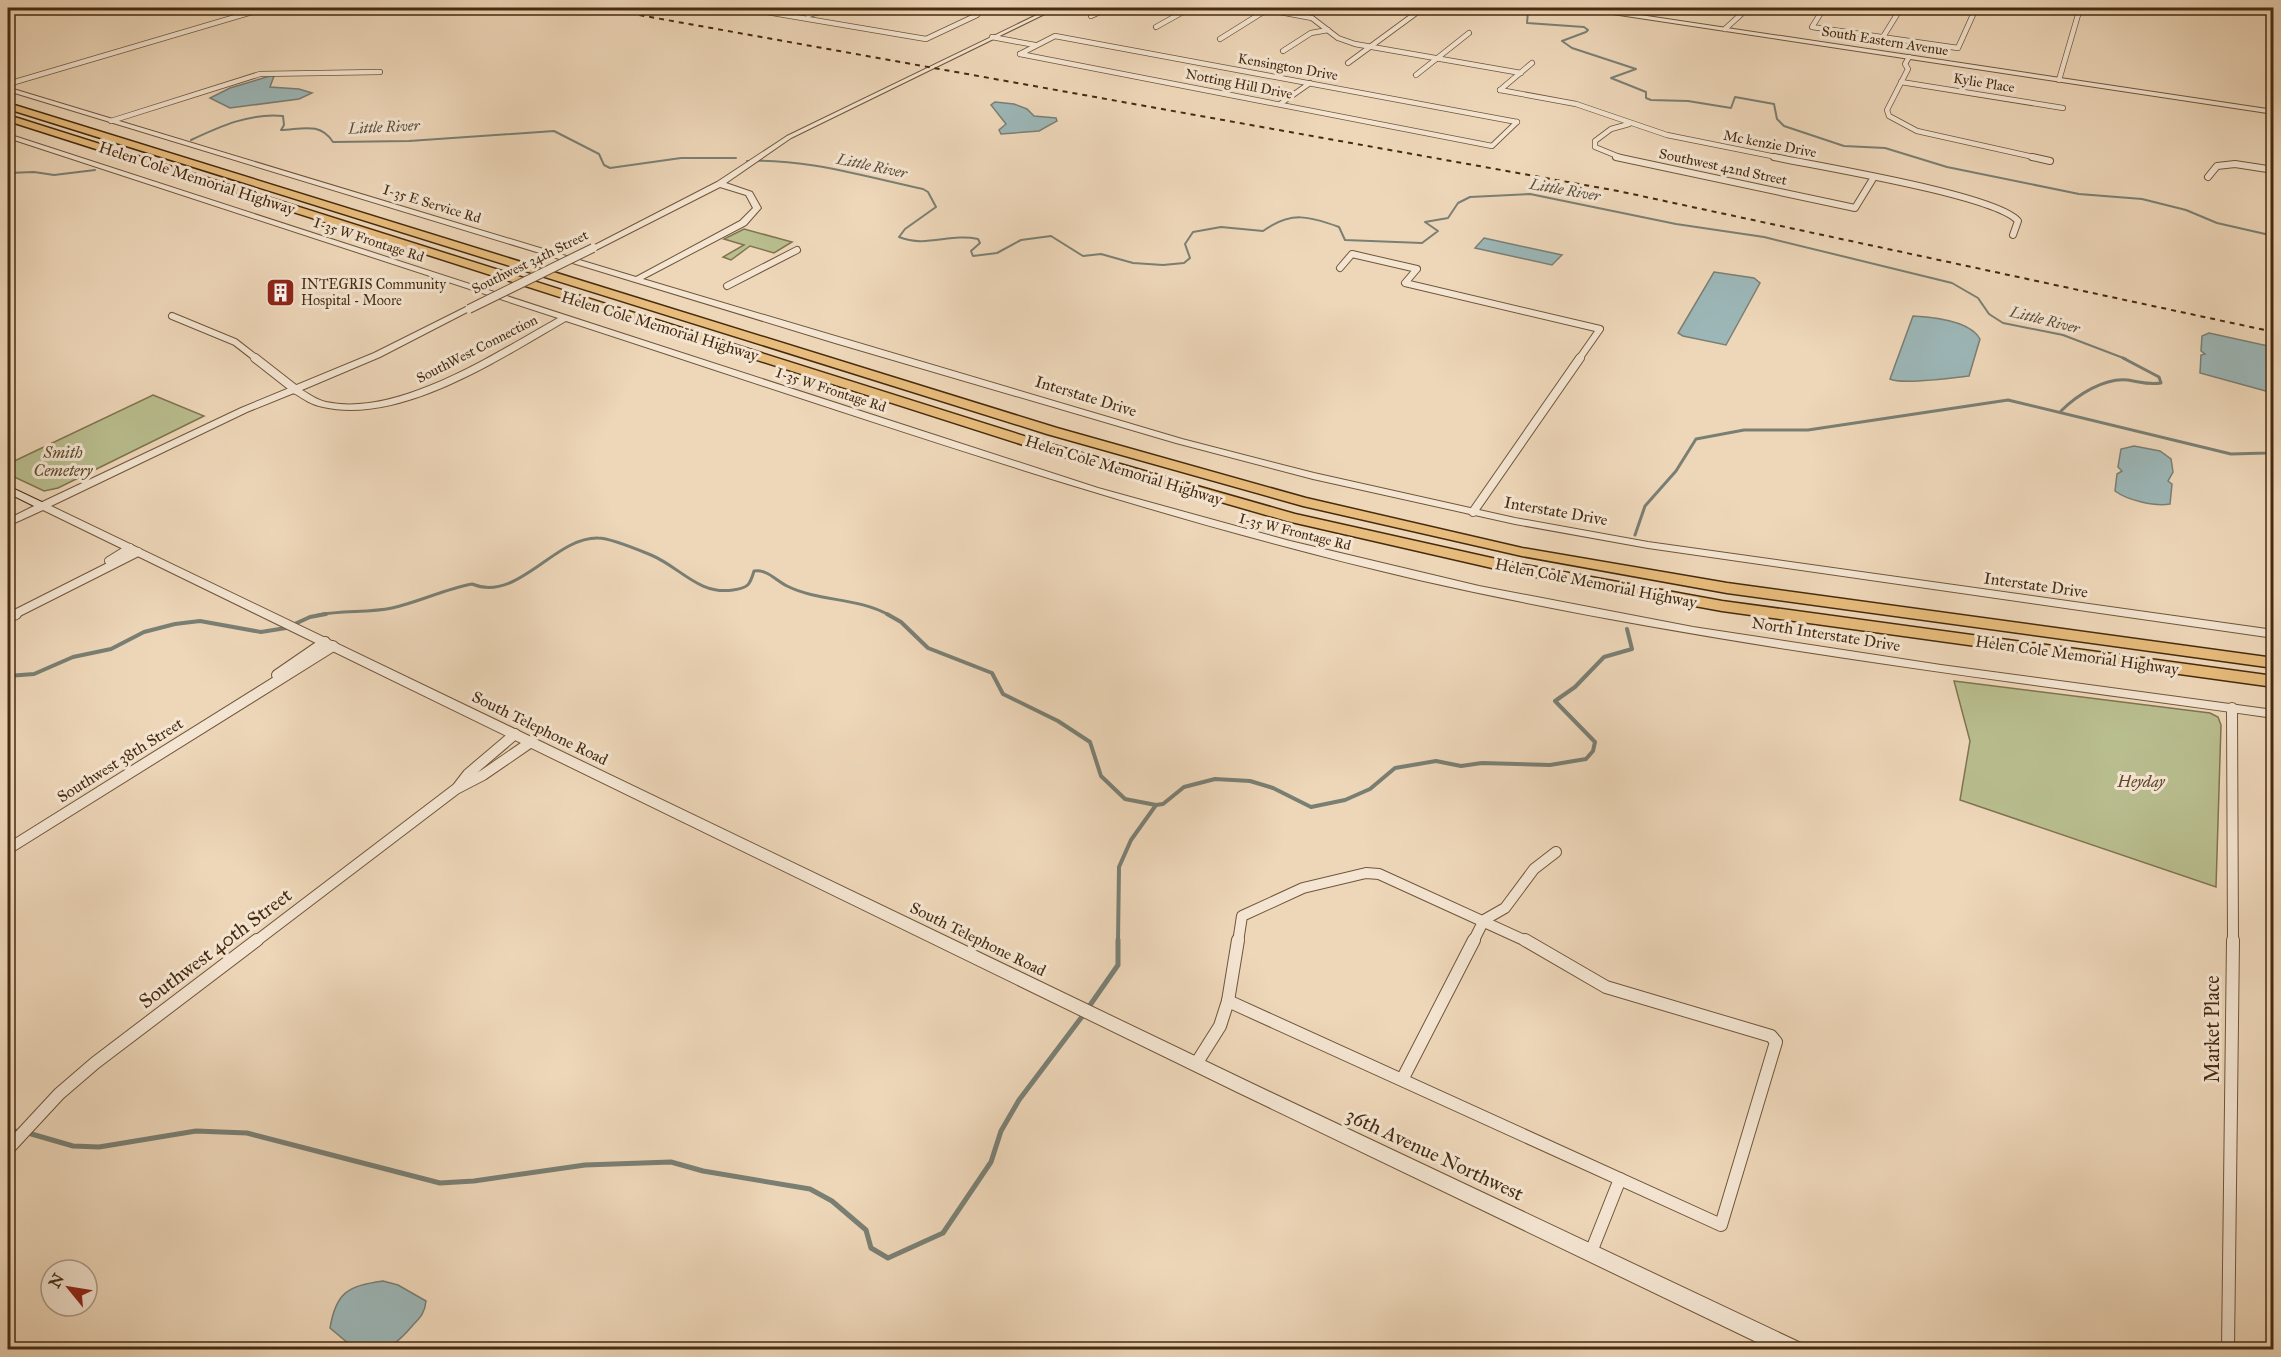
<svg xmlns="http://www.w3.org/2000/svg" width="2281" height="1357" font-family="'IM FELL Great Primer',serif">
  <rect width="100%" height="100%" fill="#eed7b9"/>
  <filter id="stains"><feTurbulence type="fractalNoise" baseFrequency=".00333" numOctaves="4"/><feColorMatrix values="0 0 0 0 .2 0 0 0 0 .09 0 0 0 0 .02 0 0 0 .5 -.17"/></filter>
  <radialGradient id="worn" r=".72"><stop offset=".6" stop-color="#630" stop-opacity="0"/><stop offset="1" stop-color="#630" stop-opacity=".3"/></radialGradient>
  <!-- green -->
  <g fill="#b9be8f" stroke="#80744f" stroke-width="1.5">
    <path d="M744,229L792,242L774,253L750,246L731,260L723,257L744,245L724,239Z"/>
    <path d="M153,395L204,416L58,488L44,491L8,474V464Z"/>
    <path d="M1954,681L2210,713L2218,717L2221,725L2216,887L1960,800L1970,741Z"/>
  </g>
  <!-- water -->
  <g fill="#9cb7b8" stroke="#7a7f74" stroke-width="1.5">
    <path d="M270,76H274L270,87L299,89L312,93L299,99L230,108L210,98L230,88Z"/>
    <path d="M995,102L1014,104L1027,109L1034,116L1056,118L1057,121L1039,131L1001,134L999,130L1006,124L991,105Z"/>
    <path d="M1484,238L1562,255L1552,265L1475,248Z"/>
    <path d="M1714,272L1754,278L1760,283L1726,345L1683,336L1678,333Z"/>
    <path d="M1913,316C1932,317 1970,321 1980,339L1969,376C1952,378 1902,385 1890,379Z"/>
    <path d="M2209,333L2273,347V393L2200,373L2201,355L2205,354L2201,351L2202,336Z"/>
    <path d="M2134,446L2160,451L2171,459L2173,472L2168,481L2172,484L2170,504C2155,507 2127,500 2115,491L2117,474L2122,471L2118,467L2121,449Z"/>
    <path d="M383,1281L398,1285L426,1301C425,1312 421,1317 413,1325C393,1349 387,1350 355,1349L330,1328C336,1292 348,1286 383,1281Z"/>
  </g>
  <g fill="none" stroke-linecap="round" stroke-linejoin="round">
    <!-- stream-far3 -->
    <g stroke="#7a7f74" stroke-width="2">
      <path d="M1451,8L1495,13L1520,10L1528,12L1527,23L1584,27L1588,30L1586,32L1562,41L1572,48L1636,69L1611,78L1646,92V98L1651,100L1688,101L1731,108L1735,97L1774,104L1777,119L1784,126L1844,146L1885,148L1947,167L2079,194L2142,199L2186,210L2217,223L2274,236"/>
      <path d="M191,140C221,126 249,113 283,116L284,125L281,130C303,129 320,122 333,142L409,141L554,131L599,154L604,165L610,168L681,158H736"/>
      <path d="M747,161C805,158 866,177 923,189L928,192L936,207L905,229L899,237C926,248 950,233 978,239L980,243L971,251L973,256L997,253L1021,240L1051,236L1083,256L1101,254L1133,263L1163,265L1184,263L1190,258L1185,244L1193,232L1221,227L1263,231C1291,211 1309,216 1339,227L1345,240L1422,243L1438,231L1425,222L1448,218L1458,203L1470,197L1530,194L1676,224L1764,237L1952,283L1978,298L1989,314L2003,323L2063,335L2126,359"/>
      <path d="M8,173L34,172L54,175L95,170"/>
    </g>
    <!-- stream-far2 -->
    <g stroke="#7a7f74" stroke-width="3">
      <path d="M2061,411C2077,395 2105,377 2128,380C2141,382 2148,385 2161,383L2159,377L2123,358"/>
      <path d="M1635,535L1645,506L1676,471L1696,439L1744,430H1808L2008,400L2231,454L2267,453L2274,446"/>
      <path d="M318,615C343,610 368,613 392,608C419,602 445,589 472,584C518,603 554,537 598,538C610,538 639,550 651,555C680,567 698,595 733,590C748,588 750,585 754,571C767,569 775,580 787,586C819,602 857,597 889,615"/>
    </g>
    <!-- stream-far1 -->
    <g stroke="#7a7f74" stroke-width="4">
      <path d="M887,614L901,622L928,648L992,673L1003,694L1058,721L1090,742L1101,776L1125,799L1156,805L1163,804L1184,787L1215,779L1250,781L1273,788L1311,807L1345,800L1370,789L1395,768L1436,761L1461,766L1482,763L1550,765L1586,759L1593,751L1595,742L1555,701L1575,687L1604,657L1632,649L1627,629"/>
      <path d="M8,676L34,674L73,657L111,649L144,632L175,624L200,621L261,632L286,628L310,617L326,614"/>
      <path d="M1118,942L1119,867L1131,840L1156,805"/>
    </g>
    <!-- stream -->
    <g stroke="#7a7f74" stroke-width="5">
      <path d="M1088,1008L1118,965V940"/>
      <path d="M8,1130L21,1132"/>
      <path d="M28,1133L73,1146L99,1147L196,1131L247,1133L440,1183L474,1181L585,1165L671,1162L703,1171L810,1189L832,1201L866,1230L871,1248L888,1258L943,1233L991,1162L1001,1131L1019,1100L1084,1014"/>
    </g>
    <defs>
      <g id="minor-far4">
        <path d="M743,8L926,39L977,15L981,8"/>
        <path d="M1258,8L1312,18L1338,38L1355,44L1521,73"/>
        <path d="M1339,8H1347"/>
        <path d="M1681,8H1701"/>
        <path d="M1824,8L1812,27L1958,48L1976,8"/>
        <path d="M908,9L911,8"/>
        <path d="M808,15L832,8"/>
        <path d="M1091,16L1108,8"/>
        <path d="M1156,27L1190,8"/>
        <path d="M1725,29L1748,8"/>
        <path d="M992,37L1035,45"/>
        <path d="M1883,37L1901,8"/>
        <path d="M1220,39L1268,9"/>
        <path d="M1283,51L1311,33L1328,30"/>
        <path d="M1020,54L1492,146L1517,122"/>
        <path d="M1020,54L1055,36L1517,122"/>
        <path d="M1909,57L1905,64L1908,69L1887,110L1889,116L1917,131L2038,158"/>
        <path d="M1348,63L1423,8"/>
        <path d="M1416,75L1469,33"/>
        <path d="M2059,80L2080,8"/>
        <path d="M1901,82L2063,108"/>
        <path d="M8,84L266,8"/>
        <path d="M1500,90L1576,104L1667,135L1781,158"/>
        <path d="M1500,90L1532,63"/>
        <path d="M1280,104L1310,83"/>
        <path d="M111,121L260,74L380,72"/>
        <path d="M1622,158L1595,147V141L1611,129L1629,124"/>
      </g>
      <g id="minor-far3">
        <path d="M1616,157L1855,208L1874,177"/>
        <path d="M1774,157C1816,166 1996,195 2018,221L2013,235"/>
        <path d="M2032,157L2050,161"/>
        <path d="M2208,177L2217,166L2235,164L2274,170"/>
        <path d="M1340,268L1352,254L1417,269L1405,283L1600,329L1579,359"/>
        <path d="M727,286L797,250"/>
        <path d="M172,316L235,342L257,359"/>
      </g>
      <g id="minor-far2">
        <path d="M255,358L296,390"/>
        <path d="M1473,512L1580,358"/>
        <path d="M109,561L130,548"/>
        <path d="M13,615L138,552"/>
      </g>
      <g id="minor-far1">
        <path d="M8,618L16,614"/>
        <path d="M277,675L325,642"/>
        <path d="M2232,708L2233,942"/>
        <path d="M458,787L468,774L515,734"/>
        <path d="M8,849L333,646"/>
        <path d="M255,942L456,789L483,775L531,742"/>
        <path d="M1238,942L1242,916L1303,888L1366,873L1379,874L1528,942"/>
        <path d="M1473,942L1484,920L1505,908L1534,869L1556,852"/>
      </g>
      <g id="minor">
        <path d="M1228,1001L1721,1225L1776,1042L1771,1036L1606,987L1525,940"/>
        <path d="M1228,1001L1238,940"/>
        <path d="M1196,1064L1220,1026L1228,1001"/>
        <path d="M1403,1078L1474,940"/>
        <path d="M8,1149L59,1094L95,1063L257,940"/>
        <path d="M1591,1252L1620,1179"/>
        <path d="M2228,1350L2233,940"/>
      </g>
      <g id="tertiary">
        <path d="M1051,8H1057L791,138L726,183L752,192L761,208L746,225L643,279L1182,439L1314,473L1515,518L1648,542L2274,630V638L1648,548L1515,524L1313,479L1176,443L835,343L8,91V87L10,88L636,277L740,221L753,208L746,195L720,187L596,250L589,248L717,182L787,136Z"/>
        <path d="M1584,8H1594L2274,110V114L1586,10Z"/>
        <path d="M8,134L1098,488L1290,541L1479,586L1693,627L1941,665L2274,710V718C1988,678 1701,644 1419,580C1130,513 849,413 566,321C501,358 401,425 323,407C312,405 303,399 294,393L247,412L51,506L1249,1082L1801,1343L1803,1350H1773L1237,1092L43,510L8,526V519L38,504L241,408L374,353L466,307L473,309L380,357L302,390C309,394 317,400 326,402C398,418 497,352 558,318L8,138Z"/>
      </g>
      <path id="secondary" d="M8,486L46,504L48,506L46,508H38L8,493Z"/>
      <g id="motorway">
        <path d="M8,103L1057,428L1306,498L1522,548L1727,583L2274,658V668L1727,593L1522,556L1303,506L1047,434L8,109Z"/>
        <path d="M8,115L1043,442L1295,514L1514,563L1722,601L2274,676V687L1722,611L1514,573L1287,521L1033,448L8,121Z"/>
      </g>
    </defs>
    <!-- minor-far4 casing -->
    <use href="#minor-far4" stroke="#70563a" stroke-width="6"/>
    <!-- minor-far3 casing -->
    <use href="#minor-far3" stroke="#70563a" stroke-width="8"/>
    <!-- minor-far2 casing -->
    <use href="#minor-far2" stroke="#70563a" stroke-width="10"/>
    <!-- minor-far1 casing -->
    <use href="#minor-far1" stroke="#70563a" stroke-width="12"/>
    <!-- minor casing -->
    <use href="#minor" stroke="#70563a" stroke-width="14"/>
    <!-- tertiary casing -->
    <use href="#tertiary" stroke="#70563a" stroke-width="2"/>
    <!-- secondary casing -->
    <use href="#secondary" stroke="#462b0f" stroke-width="2"/>
    <!-- motorway casing -->
    <use href="#motorway" stroke="#462b0f" stroke-width="3"/>
    <!-- minor-far4 -->
    <use href="#minor-far4" stroke="#f4e5d2" stroke-width="4.5"/>
    <!-- minor-far3 -->
    <use href="#minor-far3" stroke="#f4e5d2" stroke-width="6"/>
    <!-- minor-far2 -->
    <use href="#minor-far2" stroke="#f4e5d2" stroke-width="8"/>
    <!-- minor-far1 -->
    <use href="#minor-far1" stroke="#f4e5d2" stroke-width="10"/>
    <!-- minor -->
    <use href="#minor" stroke="#f4e5d2" stroke-width="12"/>
    <!-- tertiary -->
    <use href="#tertiary" fill="#f4e5d2" fill-rule="evenodd"/>
    <!-- secondary -->
    <use href="#secondary" fill="#f4e5d2" fill-rule="evenodd"/>
    <!-- motorway -->
    <use href="#motorway" fill="#e7bc7c" fill-rule="evenodd"/>
    <!-- rail -->
    <path stroke="#462b0f" stroke-width="2" stroke-dasharray="5 5" stroke-linecap="butt" d="M600,8L1618,191L2274,332"/>
    <defs>
      <path id="tertiary-bridge" d="M469,309L593,248"/>
    </defs>
    <!-- tertiary-bridge casing -->
    <use href="#tertiary-bridge" stroke="#70563a" stroke-width="10" stroke-linecap="butt"/>
    <!-- tertiary-bridge -->
    <use href="#tertiary-bridge" stroke="#f4e5d2" stroke-width="8"/>
  </g>
  <!-- icons -->
  <defs>
    <symbol id="building-square" viewBox="-11 -11 22 22"><rect x="-9" y="-9" width="18" height="18" rx="4" fill="#8f2418" stroke="#f4e5d2"/><path d="M-4-6H4V6H1V3H-1V6H-4ZM-2.5-4.3h1.7v1.8h-1.7ZM.8-4.3h1.7v1.8H.8ZM-2.5-1h1.7V.8h-1.7ZM.8-1h1.7V.8H.8Z" fill="#fff"/></symbol>
  </defs>
  <g fill-rule="evenodd">
    <use href="#building-square" x="264" y="276" width="33" height="33"/>
  </g>
  <g text-anchor="middle" dominant-baseline="central" stroke-width="6" stroke-linejoin="round" paint-order="stroke">
    <!-- far-street labels -->
    <g font-size="14" fill="#462b0f" stroke="#f4e5d2">
      <text transform="translate(1885 41) rotate(9)">South Eastern Avenue</text>
      <text transform="translate(1288 67) rotate(10)">Kensington Drive</text>
      <text transform="translate(1984 83) rotate(9)">Kylie Place</text>
      <text transform="translate(1239 84) rotate(11)">Notting Hill Drive</text>
      <text transform="translate(1770 144) rotate(11)">Mc kenzie Drive</text>
      <text transform="translate(1723 167) rotate(12)">Southwest 42nd Street</text>
      <text transform="translate(432 204) rotate(17)">I-35 E Service Rd</text>
      <text transform="translate(369 240) rotate(18)">I-35 W Frontage Rd</text>
      <text transform="translate(530 262) rotate(-26)">Southwest 34th Street</text>
      <text transform="translate(477 349) rotate(-27)">SouthWest Connection</text>
      <text transform="translate(831 390) rotate(18)">I-35 W Frontage Rd</text>
      <text transform="translate(1295 532) rotate(14)">I-35 W Frontage Rd</text>
    </g>
    <!-- far-poi labels -->
    <g font-size="14" fill="#462b0f" stroke="#f4e5d2" text-anchor="start">
      <text x="301" y="284">INTEGRIS Community<tspan x="301" dy="16">Hospital - Moore</tspan></text>
    </g>
    <!-- far-water labels -->
    <g font-size="15" font-style="italic" fill="#5c4e39" stroke="#f4e5d2">
      <text transform="translate(384 127) rotate(-3)">Little River</text>
      <text transform="translate(872 166) rotate(12)">Little River</text>
      <text transform="translate(1565 190) rotate(10)">Little River</text>
      <text transform="translate(2045 320) rotate(14)">Little River</text>
    </g>
    <!-- street labels -->
    <g font-size="16" fill="#462b0f" stroke="#f4e5d2">
      <text transform="translate(197 178) rotate(18)">Helen Cole Memorial Highway</text>
      <text transform="translate(660 326) rotate(17)">Helen Cole Memorial Highway</text>
      <text transform="translate(1086 396) rotate(17)">Interstate Drive</text>
      <text transform="translate(1124 470) rotate(17)">Helen Cole Memorial Highway</text>
      <text transform="translate(1556 511) rotate(10)">Interstate Drive</text>
      <text transform="translate(1596 583) rotate(11)">Helen Cole Memorial Highway</text>
      <text transform="translate(2036 585) rotate(8)">Interstate Drive</text>
      <text transform="translate(1826 634) rotate(9)">North Interstate Drive</text>
      <text transform="translate(2077 655) rotate(8)">Helen Cole Memorial Highway</text>
      <text transform="translate(540 728) rotate(26)">South Telephone Road</text>
      <text transform="translate(120 760) rotate(-32)">Southwest 38th Street</text>
      <text transform="translate(978 939) rotate(26)">South Telephone Road</text>
    </g>
    <!-- park labels -->
    <g font-size="16" font-style="italic" fill="#5d4829" stroke="#f4e5d2">
      <text x="63" y="452">Smith<tspan x="63" dy="18">Cemetery</tspan></text>
      <text x="2141" y="781">Heyday</text>
    </g>
    <!-- near-street labels -->
    <g font-size="20" fill="#462b0f" stroke="#f4e5d2">
      <text transform="translate(215 948) rotate(-37)">Southwest 40th Street</text>
      <text transform="translate(2212 1029) rotate(-90)">Market Place</text>
      <text transform="translate(1435 1154) rotate(25)">36th Avenue Northwest</text>
    </g>
  </g>
  <!-- margin -->
  <rect width="2281" height="1357" fill="none" stroke="#eed7b9" stroke-width="30"/>
  <rect x="9" y="9" width="2263" height="1339" fill="none" stroke="#462b0f" stroke-width="3"/>
  <rect x="15" y="15" width="2251" height="1327" fill="none" stroke="#462b0f" stroke-width="1.5"/>
  <!-- north arrow -->
  <g transform="translate(69 1288) rotate(300)"><circle r="28" fill="#f4e5d2" stroke="#ae9b84" stroke-width="1.5"/>
  <path d="M0-4.5L10 22L0 15L-10 22Z" fill="#8f2418"/>
  <text y="-9" font-size="16" font-weight="bold" text-anchor="middle" fill="#462b0f">N</text>
  </g>
  <rect width="100%" height="100%" filter="url(#stains)"/>
  <rect width="100%" height="100%" fill="url(#worn)"/>
</svg>
